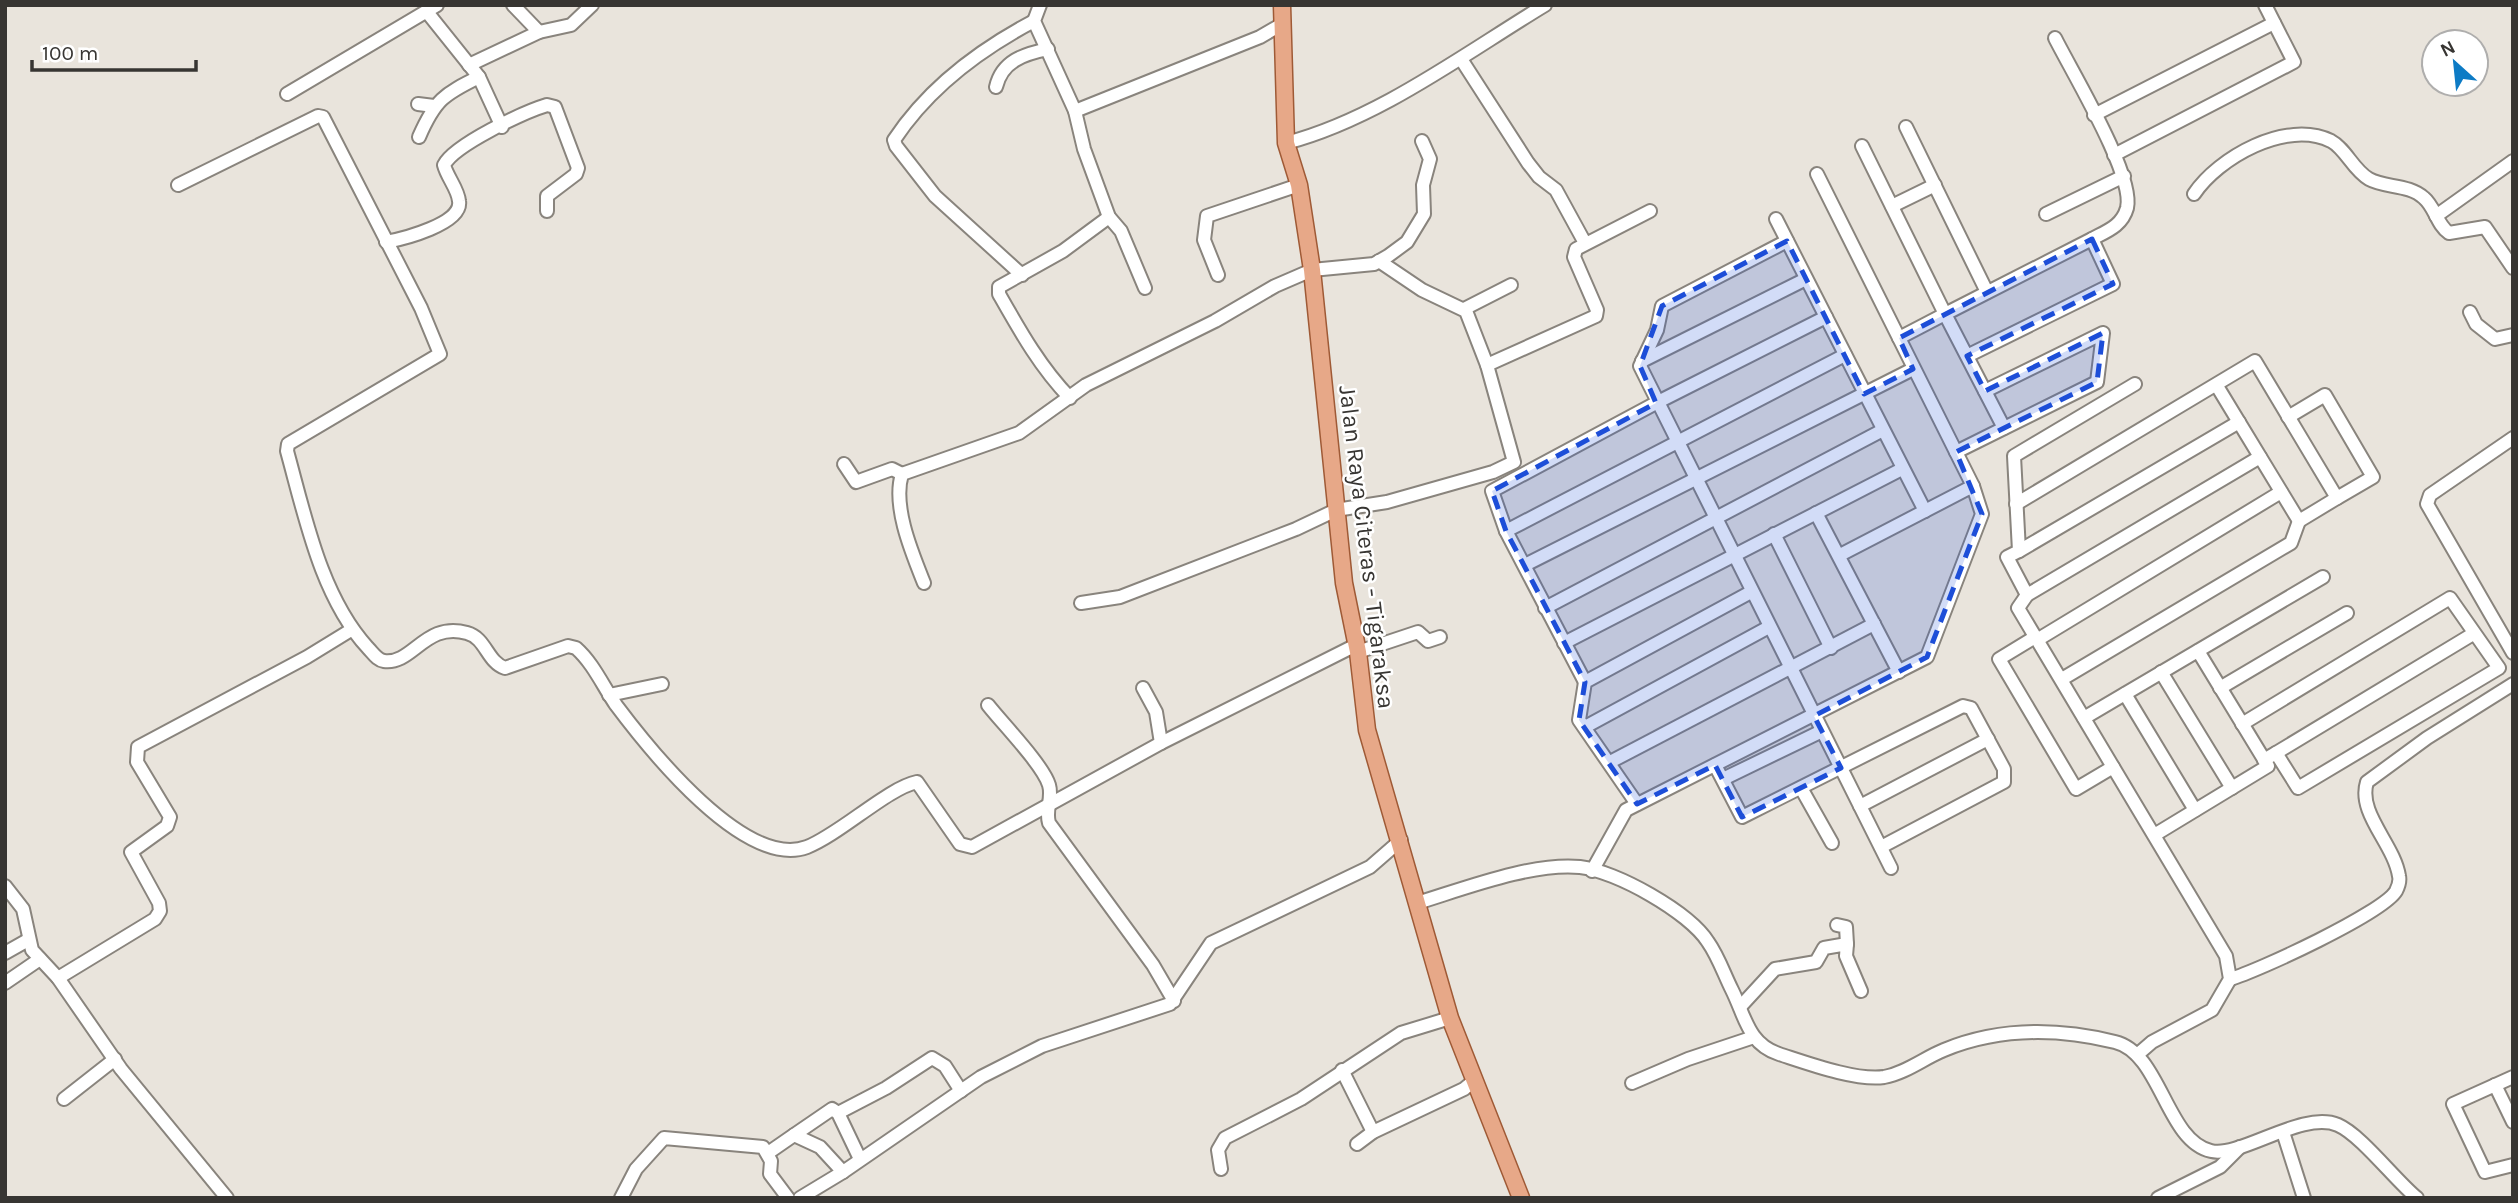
<svg xmlns="http://www.w3.org/2000/svg" width="2518" height="1203" font-family="Karla,sans-serif">
  <rect width="100%" height="100%" fill="#e9e4dc"/>
  <g fill="none" stroke-linecap="round" stroke-linejoin="round">
    <defs>
      <g id="minor">
        <path d="M513,5L539,32"/>
        <path d="M1040,5L1034,21L1075,111L1084,149L1109,217L1121,231L1145,288"/>
        <path d="M427,12L479,77L502,127"/>
        <path d="M2055,38C2072,72 2135,176 2127,208C2122,226 2107,231 2092,239"/>
        <path d="M1461,59L1528,163L1539,177L1556,190L1585,243"/>
        <path d="M469,65L539,32L571,25L592,5"/>
        <path d="M996,87C1002,61 1024,54 1048,49"/>
        <path d="M287,94L437,5"/>
        <path d="M418,104L434,106"/>
        <path d="M1075,111L1260,37L1284,23"/>
        <path d="M2094,115L2274,23"/>
        <path d="M1906,127L1987,292"/>
        <path d="M419,137C435,100 444,94 479,77"/>
        <path d="M1286,143C1378,119 1464,54 1545,5"/>
        <path d="M1862,146L1945,314L1899,338"/>
        <path d="M2114,155L2294,62L2265,5"/>
        <path d="M1817,174L1956,452"/>
        <path d="M178,185L318,116L323,117L421,308L440,354L288,444L287,451C305,516 321,597 368,648C373,653 377,660 384,661C413,665 425,621 467,633C486,638 487,662 505,668L568,646L576,648C593,663 603,686 616,705C649,749 745,870 807,847C840,834 888,788 917,782L960,844L972,847L1161,743L1356,645"/>
        <path d="M2194,194C2218,158 2286,119 2331,141C2346,149 2353,170 2369,179C2385,188 2409,184 2424,198C2435,207 2437,225 2449,233L2485,227L2513,268"/>
        <path d="M1892,206L1935,185"/>
        <path d="M2046,214L2124,176"/>
        <path d="M2436,216L2513,161"/>
        <path d="M1776,219L1925,511"/>
        <path d="M1787,241L1662,306L1657,330L1640,366L1891,868"/>
        <path d="M386,242C402,239 463,224 459,201C458,189 447,177 444,165C454,145 524,112 547,105L555,107L578,168L576,174L547,196V211"/>
        <path d="M1022,275L935,196L896,146L894,140C929,87 979,50 1034,21"/>
        <path d="M1218,275L1204,240L1207,216L1299,185"/>
        <path d="M1464,309L1511,285"/>
        <path d="M2470,312L2476,324L2495,339L2513,335"/>
        <path d="M1967,356L2113,284L2092,239L1945,314L2004,428"/>
        <path d="M1642,361L1806,279"/>
        <path d="M1487,365L1596,316L1597,310L1574,257L1576,249L1650,211"/>
        <path d="M1070,398C1040,367 1020,331 999,294V287L1063,251L1109,217"/>
        <path d="M2288,417L2325,395L2373,477L2337,498"/>
        <path d="M2513,438L2430,495L2427,504L2513,653"/>
        <path d="M844,464L856,482L892,469L902,474"/>
        <path d="M1973,486L1956,452L2097,382L2103,333L1985,391"/>
        <path d="M2016,504L2255,361L2337,498L2299,521L2217,386"/>
        <path d="M1816,513L1899,672"/>
        <path d="M1506,531L1845,355"/>
        <path d="M1774,534L1831,648"/>
        <path d="M2019,551L2239,422"/>
        <path d="M1525,565L1913,369"/>
        <path d="M924,583C912,553 892,506 902,474L1019,433L1086,385L1215,321L1275,286L1312,270L1374,264L1388,256L1407,242L1424,214L1423,185L1430,159L1422,141"/>
        <path d="M2027,595L2007,557L2019,551L2014,456L2135,384"/>
        <path d="M1081,603L1120,597L1296,529L1336,510L1387,502L1493,472L1514,462L1487,365L1466,311L1422,290L1379,261"/>
        <path d="M1545,608L1883,430"/>
        <path d="M2035,637L1999,659L2076,789L2113,767"/>
        <path d="M2037,640L2281,492"/>
        <path d="M1564,643L1902,469"/>
        <path d="M1358,652L1418,632L1428,641L1440,637"/>
        <path d="M2161,672L2232,788"/>
        <path d="M2062,679L2291,543L2299,521"/>
        <path d="M1585,682L1506,531L1492,491L1656,403L1826,317"/>
        <path d="M1143,688L1156,712L1161,743"/>
        <path d="M2220,688L2347,613"/>
        <path d="M2125,694L2195,810"/>
        <path d="M609,695L662,684"/>
        <path d="M988,705C1002,723 1043,765 1049,785C1053,798 1045,810 1049,823L1153,965L1174,1001"/>
        <path d="M2084,718L2323,577"/>
        <path d="M2242,724L2450,598L2499,668L2298,788L2276,753L2264,760"/>
        <path d="M1585,727L1769,627"/>
        <path d="M2276,753L2473,634"/>
        <path d="M1610,762L1874,624"/>
        <path d="M1715,765L1742,817L1963,706L1971,708L2004,769V782L1881,847"/>
        <path d="M1723,779L1822,731"/>
        <path d="M1801,788L1832,843"/>
        <path d="M1637,804L1579,720L1585,682L1751,592"/>
        <path d="M1860,806L1988,739"/>
        <path d="M2156,834L2268,766L2198,651"/>
        <path d="M1592,871L1626,810L1927,657L1982,514L1973,486L1840,555"/>
        <path d="M5,886L23,909L32,950L58,978L121,1069L227,1198"/>
        <path d="M1417,903C1463,889 1533,862 1580,867C1616,871 1689,912 1708,942C1718,956 1724,974 1732,990C1745,1016 1748,1044 1779,1054C1807,1063 1856,1081 1884,1077C1906,1073 1924,1058 1944,1050C2000,1027 2058,1028 2115,1042C2161,1053 2166,1141 2211,1151C2241,1158 2302,1110 2338,1125C2361,1135 2395,1180 2417,1198"/>
        <path d="M1837,925L1846,927L1847,944"/>
        <path d="M5,953L28,940"/>
        <path d="M58,978L155,919L160,911L159,903L131,852L167,826L170,817L137,762L138,747L307,657L351,630"/>
        <path d="M2230,979C2258,971 2383,913 2396,891C2398,887 2400,880 2399,876C2394,844 2357,813 2367,782L2427,738L2513,684"/>
        <path d="M5,983L40,959"/>
        <path d="M1740,1007L1775,969L1816,962L1824,948L1847,944L1846,956L1861,991"/>
        <path d="M2137,1055L2152,1042L2212,1010L2230,979L2226,956L2018,608L2027,595L2260,457"/>
        <path d="M1342,1070L1373,1132"/>
        <path d="M2513,1077L2453,1104L2485,1172L2513,1165"/>
        <path d="M1632,1083L1688,1059L1751,1038"/>
        <path d="M2495,1085L2513,1122"/>
        <path d="M64,1099L115,1059"/>
        <path d="M838,1113L886,1088L932,1058L945,1066L961,1091"/>
        <path d="M2283,1132L2304,1198"/>
        <path d="M794,1135L832,1109L838,1113L860,1159"/>
        <path d="M1357,1144L1373,1132L1464,1089L1475,1080"/>
        <path d="M768,1153L794,1135L820,1147L843,1172"/>
        <path d="M1221,1169L1218,1150L1225,1138L1301,1099L1401,1033L1450,1018"/>
        <path d="M621,1198L636,1169L664,1138L763,1147L771,1161L770,1174L788,1198"/>
        <path d="M800,1198L843,1172L981,1077L1042,1046L1170,1004L1211,943L1370,867L1401,840"/>
        <path d="M2158,1198L2220,1167L2240,1147"/>
      </g>
      <path id="major" d="M1282,5L1286,143L1299,185L1312,270L1344,583L1358,652L1367,730L1450,1018L1521,1198"/>
    </defs>
    <!-- minor casing -->
    <use href="#minor" stroke="#89847d" stroke-width="16"/>
    <!-- major casing -->
    <use href="#major" stroke="#9f5a36" stroke-width="19"/>
    <!-- minor -->
    <use href="#minor" stroke="#fff" stroke-width="12"/>
    <!-- major -->
    <use href="#major" stroke="#e7a888" stroke-width="16"/>
  </g>
  <!-- marked area -->
  <path fill="#1d4ed8" fill-opacity="0.2" stroke="#1d4ed8" stroke-width="5" stroke-dasharray="14 9" stroke-linejoin="round" d="M2092,239L2113,284L1967,356L1985,391L2103,333L2097,382L1956,452L1982,514L1927,657L1814,716L1841,768L1742,817L1715,765L1637,804L1579,720L1585,682L1506,531L1492,491L1656,403L1640,366L1662,306L1787,241L1864,394L1913,369L1899,338Z"/>
  <g text-anchor="middle" dominant-baseline="central" stroke-width="5" stroke-linejoin="round" paint-order="stroke">
    <!-- street labels -->
    <g font-size="24" fill="#373532" stroke="#fff">
      <text transform="translate(1367 547) rotate(83)">Jalan Raya Citeras - Tigaraksa</text>
    </g>
  </g>
  <!-- border -->
  <rect width="2518" height="1203" fill="none" stroke="#373532" stroke-width="14"/>
  <!-- north arrow -->
  <g transform="translate(2455 63) rotate(333)"><circle r="33" fill="#ffffff" stroke="#afaead" stroke-width="2"/>
  <path d="M0-5L12 26L0 18L-12 26Z" fill="#0d7bc5"/>
  <text y="-10" font-size="19" font-weight="bold" text-anchor="middle" fill="#373532">N</text>
  </g>
  <!-- scale -->
  <path d="M32 60v10h164v-10" fill="none" stroke="#373532" stroke-width="3.5"/>
  <text x="42" y="60" font-size="21" fill="#373532" stroke="#ffffff" stroke-width="5" paint-order="stroke">100 m</text>
</svg>
